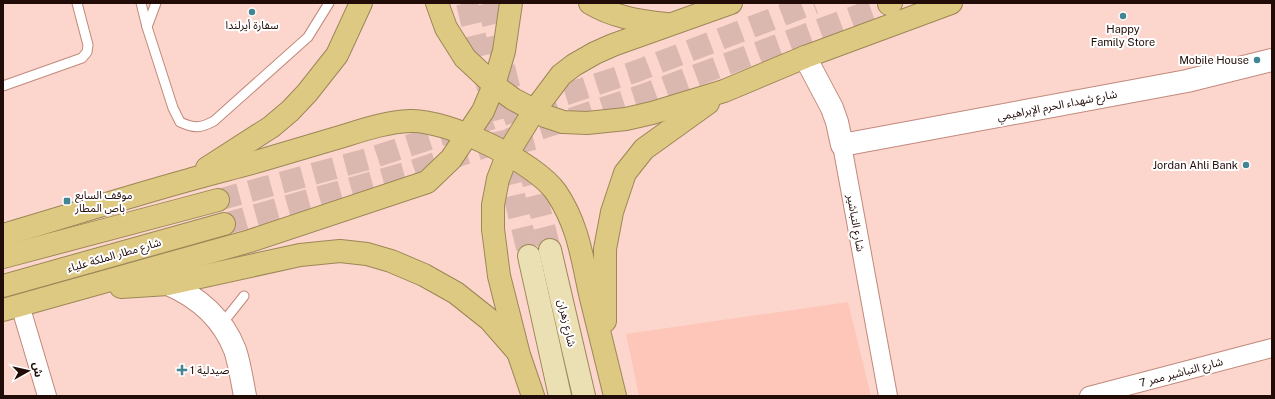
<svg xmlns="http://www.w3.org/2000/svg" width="1275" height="399" font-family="'Public Sans','Noto Sans Arabic',sans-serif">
  <rect width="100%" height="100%" fill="#fcd6cd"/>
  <!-- built -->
  <path fill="#fec6b9" d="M848,302L871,396H639L626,334Z"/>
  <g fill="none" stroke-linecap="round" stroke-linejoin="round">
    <!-- primary-tunnel -->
    <g stroke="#dbb8af" stroke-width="22" stroke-dasharray="22 11" stroke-linecap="butt">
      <path d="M467,3L529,256"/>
      <path d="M488,3L550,250"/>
    </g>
    <!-- motorway-tunnel -->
    <g stroke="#dbb8af" stroke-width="22" stroke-dasharray="22 11" stroke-linecap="butt">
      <path d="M218,200L368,159L637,71L814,3"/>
      <path d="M224,224L409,172L640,96L889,4"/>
    </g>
    <defs>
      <g id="service">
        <path d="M141,3L147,27L173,108L180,122C195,129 201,128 214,121L308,37L329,3"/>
        <path d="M147,27L156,3"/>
        <path d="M3,86L82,58L87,52L88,45L77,3"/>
        <path d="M221,325L244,296"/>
      </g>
      <g id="minor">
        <path d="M842,145L888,396"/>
        <path d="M20,305L47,396"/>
        <path d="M1089,396L1272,348"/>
      </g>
      <g id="tertiary">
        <path d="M805,57L832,108L837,122L842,145L1187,81L1272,60"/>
        <path d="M168,284C198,297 223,319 235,350C240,365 242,381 245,396"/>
      </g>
      <g id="primary">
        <path d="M550,250L584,396"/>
        <path d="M529,256L560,396"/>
      </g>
      <g id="motorway">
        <path d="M437,3L446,28L465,58L494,85L513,99L545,116L563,122L587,123L626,119L652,113L724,91L805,57L951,3"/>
        <path d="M590,3C613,17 639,21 666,24"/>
        <path d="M889,4L891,3"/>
        <path d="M207,168L271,127L290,111L307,93L337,55L361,3"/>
        <path d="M3,235C64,217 124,198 185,181C209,174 234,168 259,161C286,153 313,145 340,137C363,130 386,122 410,121C447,119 535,162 556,192C579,226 582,259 591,298C599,331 607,363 615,396"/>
        <path d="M3,257L218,200"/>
        <path d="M3,286L224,224"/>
        <path d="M121,287L168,284L300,255L340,251L367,254L391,261L424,275L456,293L490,320L517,351"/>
        <path d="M3,310L250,241L427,182L451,159L483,111L494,85L504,51L511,3"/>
        <path d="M605,321V249L612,212L625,173L644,149L708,103"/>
        <path d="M533,396L519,355L499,276L493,229V205L498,179L508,153L534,111L561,75L574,65L595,53L613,45L731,3"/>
      </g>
    </defs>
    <!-- service casing -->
    <use href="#service" stroke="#c2897b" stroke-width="11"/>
    <!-- minor casing -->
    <use href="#minor" stroke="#c2897b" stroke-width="20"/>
    <!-- tertiary casing -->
    <use href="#tertiary" stroke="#c2897b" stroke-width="24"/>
    <!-- primary casing -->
    <use href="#primary" stroke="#9c8757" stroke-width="24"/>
    <!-- motorway casing -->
    <use href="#motorway" stroke="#9c8757" stroke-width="24"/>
    <!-- service -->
    <use href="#service" stroke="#fff" stroke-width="9"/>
    <!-- minor -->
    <use href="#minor" stroke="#fff" stroke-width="18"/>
    <!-- tertiary -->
    <use href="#tertiary" stroke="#fff" stroke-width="22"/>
    <!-- primary -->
    <use href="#primary" stroke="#ebdfb4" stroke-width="22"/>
    <!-- motorway -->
    <use href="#motorway" stroke="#dec982" stroke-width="22"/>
  </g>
  <!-- markers -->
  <g fill="#428694" stroke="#fff" stroke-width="1.5">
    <circle cx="252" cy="12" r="4"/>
    <circle cx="1123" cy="16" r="4"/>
    <circle cx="1257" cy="60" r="4"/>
    <circle cx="1246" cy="165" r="4"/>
    <rect x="63" y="197" width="8" height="8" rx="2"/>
    <path d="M180 364h4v4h4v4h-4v4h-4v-4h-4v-4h4z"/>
  </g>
  <g text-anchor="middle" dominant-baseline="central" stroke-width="4" stroke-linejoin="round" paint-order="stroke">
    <!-- poi labels -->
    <g font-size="11" fill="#210c08" stroke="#fff">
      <text x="252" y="25">سفارة أيرلندا</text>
      <text x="1123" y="29">Happy<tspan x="1123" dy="13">Family Store</tspan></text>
      <text x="1249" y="60" text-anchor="end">Mobile House</text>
      <text x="1238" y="165" text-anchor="end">Jordan Ahli Bank</text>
      <text x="75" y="195" text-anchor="start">موقف السابع<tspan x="75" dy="13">باص المطار</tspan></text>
      <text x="190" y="370" text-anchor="start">صيدلية 1</text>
    </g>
    <!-- street labels -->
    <g font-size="11" fill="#210c08" stroke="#fff">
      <text transform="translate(1057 105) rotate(-11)">شارع شهداء الحرم الإبراهيمي</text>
      <text transform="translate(856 223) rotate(80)">شارع التباشير</text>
      <text transform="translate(114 255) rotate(-16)">شارع مطار الملكة علياء</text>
      <text transform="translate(567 323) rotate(77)">شارع زهران</text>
      <text transform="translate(1181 372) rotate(-15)">شارع التباشير ممر 7</text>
    </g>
  </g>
  <!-- border -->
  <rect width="1275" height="399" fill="none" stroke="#210c08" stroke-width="8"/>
  <!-- north arrow -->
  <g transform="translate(28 371) rotate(82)" stroke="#ffffff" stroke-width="3" paint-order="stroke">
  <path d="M0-3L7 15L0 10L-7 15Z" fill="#210c08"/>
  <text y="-6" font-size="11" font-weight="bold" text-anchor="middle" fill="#210c08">ش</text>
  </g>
</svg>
